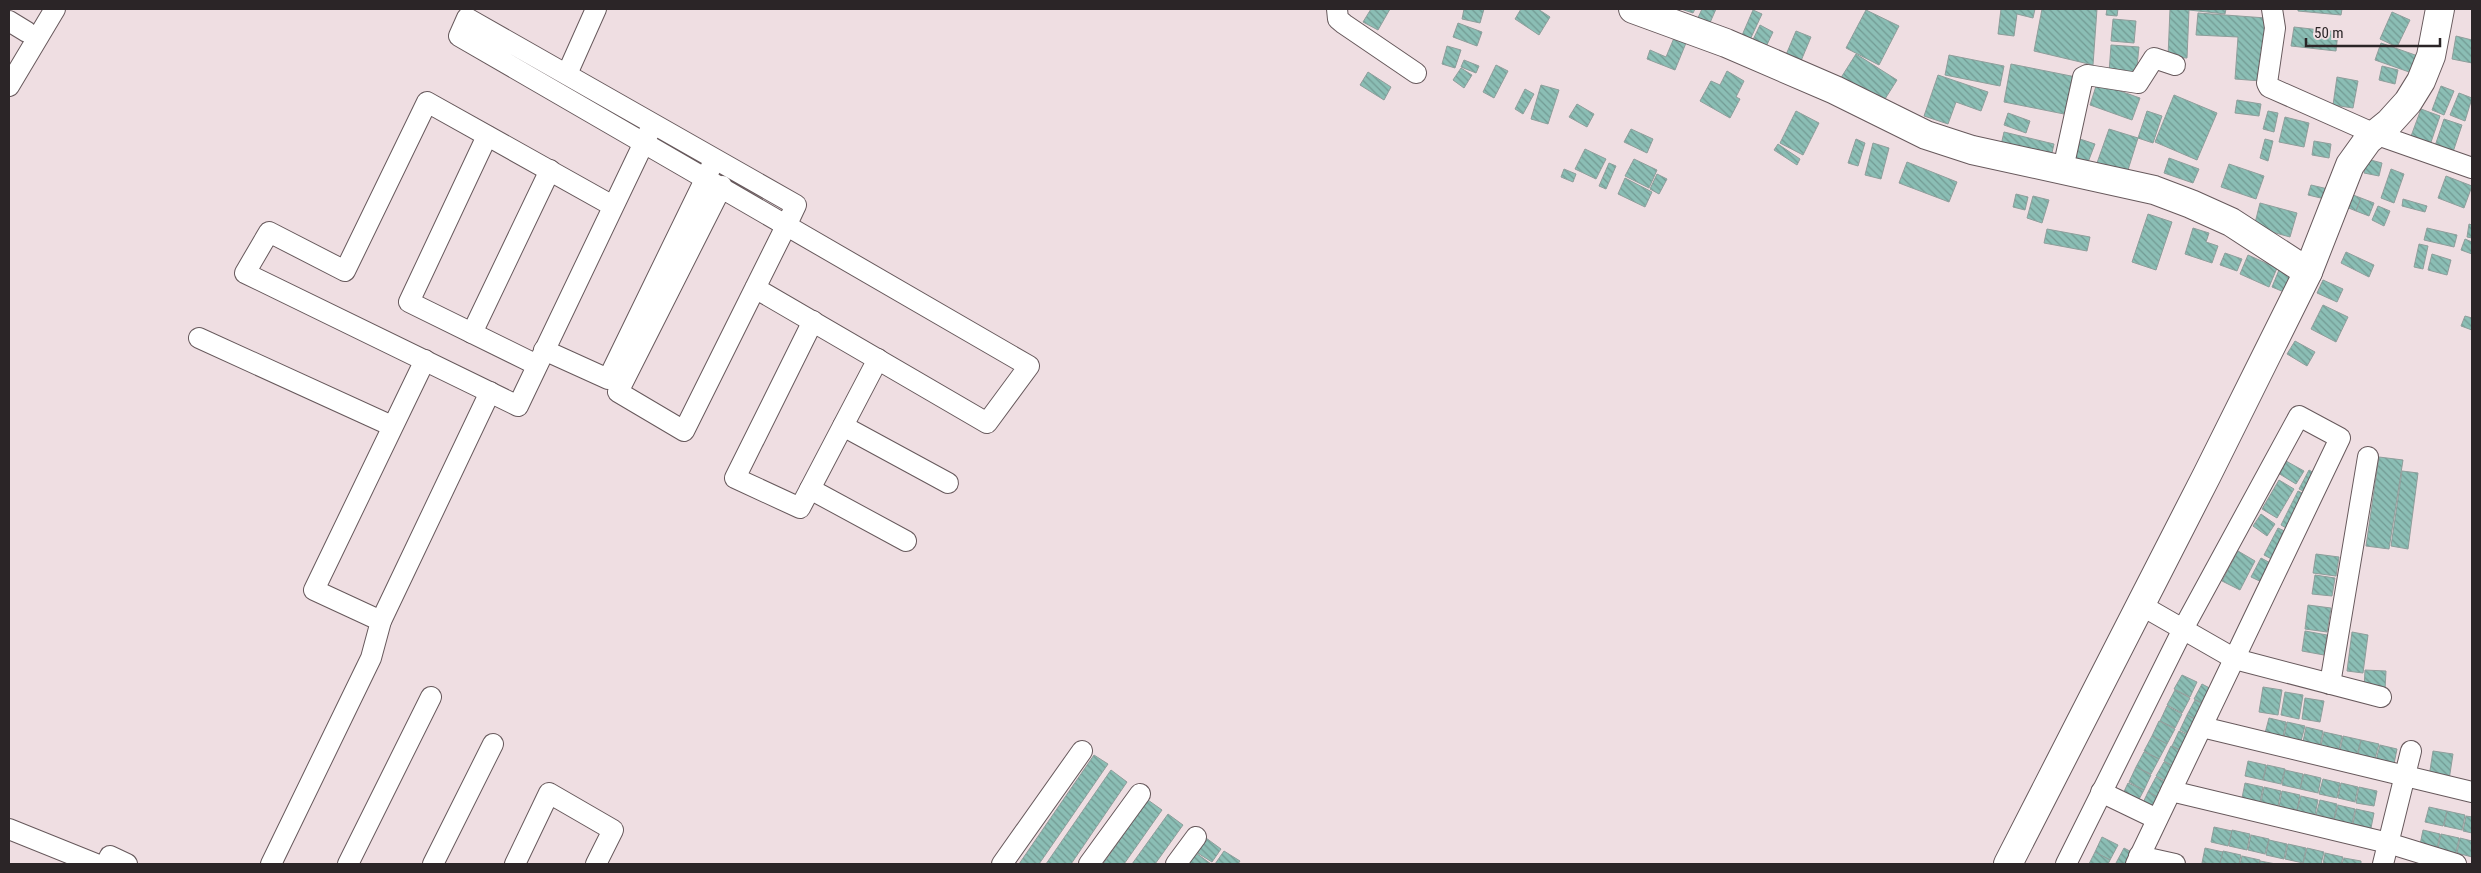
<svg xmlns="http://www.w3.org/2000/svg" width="2481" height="873" font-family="'Roboto Condensed',sans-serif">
  <defs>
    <pattern id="building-back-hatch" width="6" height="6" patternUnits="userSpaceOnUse" patternTransform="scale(1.25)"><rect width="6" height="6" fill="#8bbeb5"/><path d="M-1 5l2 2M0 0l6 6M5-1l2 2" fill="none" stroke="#729a93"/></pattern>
  </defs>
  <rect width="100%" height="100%" fill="#efdee2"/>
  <!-- building -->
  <g fill="url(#building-back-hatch)" stroke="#8e9e9b">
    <path d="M1371,9H1390L1378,30L1363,22Z"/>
    <path d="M1464,9H1484L1480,23L1462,19Z"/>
    <path d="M1521,9H1538L1550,17L1539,35L1515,19Z"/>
    <path d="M1681,9H1695L1693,13Z"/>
    <path d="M1702,9H1716L1709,25L1697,20Z"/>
    <path d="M2001,9H2035L2033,18L2017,14L2014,36L1998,34Z"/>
    <path d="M2042,9H2097L2093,65L2034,51Z"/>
    <path d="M2107,9H2118L2117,16L2106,15Z"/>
    <path d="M2170,9H2226L2225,14L2189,10L2187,58L2168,57Z"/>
    <path d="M2298,9H2342L2341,15L2298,11Z"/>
    <path d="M1753,10L1762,14L1748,44L1740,40Z"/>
    <path d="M1866,10L1899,26L1879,65L1846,48Z"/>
    <path d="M2392,12L2410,20L2397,47L2380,39Z"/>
    <path d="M2198,13L2266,18L2261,81L2235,79L2238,37L2196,35Z"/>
    <path d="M2113,19L2136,21L2134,43L2111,41Z"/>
    <path d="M1458,23L1482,32L1477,46L1453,37Z"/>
    <path d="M1760,25L1773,32L1763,53L1750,46Z"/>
    <path d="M2294,27L2338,32L2336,51L2291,46Z"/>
    <path d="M1796,31L1811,37L1798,68L1783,62Z"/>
    <path d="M2456,36L2472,40V63L2452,59Z"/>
    <path d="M1674,38L1686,43L1675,70L1647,59L1650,50L1666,57Z"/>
    <path d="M2381,43L2418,56L2412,73L2375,60Z"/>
    <path d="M2111,45L2139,47L2136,76L2109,73Z"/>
    <path d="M1447,46L1461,50L1455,68L1442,64Z"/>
    <path d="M1856,54L1897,80L1878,110L1837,84Z"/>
    <path d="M1949,55L2004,66L2000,86L1945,75Z"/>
    <path d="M1464,60L1479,66L1476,73L1461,67Z"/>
    <path d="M2011,64L2076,77L2069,115L2004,102Z"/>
    <path d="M1496,65L1508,71L1494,98L1483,92Z"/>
    <path d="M2382,66L2398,70L2395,84L2379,80Z"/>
    <path d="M1461,68L1472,75L1464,88L1453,80Z"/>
    <path d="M1727,71L1744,81L1736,97L1740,99L1730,118L1700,101L1711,81L1720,85Z"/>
    <path d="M1368,72L1391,87L1384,100L1360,85Z"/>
    <path d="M1938,75L1988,92L1981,111L1956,102L1948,124L1924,116Z"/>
    <path d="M2337,77L2358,81L2353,108L2333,105Z"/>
    <path d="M2097,83L2140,98L2132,120L2090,105Z"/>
    <path d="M1541,85L1559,90L1548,124L1531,119Z"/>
    <path d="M2441,86L2454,91L2444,115L2432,110Z"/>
    <path d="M1525,89L1534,94L1523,114L1515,109Z"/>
    <path d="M2459,93L2472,98L2465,121L2450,115Z"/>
    <path d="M2174,95L2217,113L2197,160L2155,142Z"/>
    <path d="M2237,100L2261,104L2259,116L2235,113Z"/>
    <path d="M1577,104L1594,114L1587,127L1569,117Z"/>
    <path d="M2421,109L2440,116L2430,145L2410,139Z"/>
    <path d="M1796,111L1819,123L1803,155L1780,143Z"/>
    <path d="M2147,111L2162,116L2153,143L2138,138Z"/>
    <path d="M2268,111L2278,113L2274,132L2263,129Z"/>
    <path d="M2008,113L2030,121L2026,133L2004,125Z"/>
    <path d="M2285,117L2309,123L2304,147L2279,142Z"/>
    <path d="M2444,119L2462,125L2452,155L2434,149Z"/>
    <path d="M1631,129L1653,139L1647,153L1624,142Z"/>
    <path d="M2109,129L2138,138L2127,173L2097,163Z"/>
    <path d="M2004,132L2054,144L2049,166L1999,154Z"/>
    <path d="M1856,139L1865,143L1858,166L1848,163Z"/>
    <path d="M2080,139L2095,144L2085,170L2071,165Z"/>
    <path d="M2265,139L2273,141L2268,161L2260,158Z"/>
    <path d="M2314,141L2331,144L2329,158L2312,155Z"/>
    <path d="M1873,143L1889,148L1881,179L1865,175Z"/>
    <path d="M1778,144L1800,159L1797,165L1774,150Z"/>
    <path d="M1585,149L1606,159L1596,179L1575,169Z"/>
    <path d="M2169,158L2199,169L2193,183L2164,173Z"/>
    <path d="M1634,159L1657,170L1649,188L1625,176Z"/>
    <path d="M2367,159L2382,163L2379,176L2364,173Z"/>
    <path d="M1907,162L1957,182L1949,202L1899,183Z"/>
    <path d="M1609,163L1616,166L1606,189L1599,186Z"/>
    <path d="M2229,164L2264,176L2256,199L2221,187Z"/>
    <path d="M1564,169L1576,174L1573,182L1561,177Z"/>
    <path d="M2391,169L2404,174L2394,203L2381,198Z"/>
    <path d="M1657,174L1667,179L1659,194L1650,189Z"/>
    <path d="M2446,176L2472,186L2464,208L2438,198Z"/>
    <path d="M1625,178L1652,192L1645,207L1618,194Z"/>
    <path d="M2311,185L2328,189L2325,199L2308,195Z"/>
    <path d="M2348,193L2361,198L2356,211L2344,206Z"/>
    <path d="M2016,194L2028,197L2025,210L2013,207Z"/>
    <path d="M2033,196L2049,200L2042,223L2027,218Z"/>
    <path d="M2361,198L2374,203L2369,216L2356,211Z"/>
    <path d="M2403,199L2427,206L2425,212L2402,206Z"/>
    <path d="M2260,203L2297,213L2290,237L2254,227Z"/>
    <path d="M2378,206L2390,211L2384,226L2372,220Z"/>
    <path d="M2148,214L2172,222L2156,270L2132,262Z"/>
    <path d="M2469,224L2472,225V238L2467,237Z"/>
    <path d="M2193,228L2209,233L2206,242L2218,246L2212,263L2185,254Z"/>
    <path d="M2427,228L2457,235L2454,247L2424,240Z"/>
    <path d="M2047,229L2090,237L2087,251L2044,243Z"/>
    <path d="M2465,239L2472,242V254L2461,250Z"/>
    <path d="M2419,244L2428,246L2423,269L2414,267Z"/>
    <path d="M2346,252L2374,265L2369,277L2341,263Z"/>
    <path d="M2225,253L2242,259L2237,271L2220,265Z"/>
    <path d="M2432,254L2451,260L2447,275L2428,270Z"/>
    <path d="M2248,255L2277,268L2269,287L2240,274Z"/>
    <path d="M2279,270L2291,275L2284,292L2272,287Z"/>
    <path d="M2323,280L2343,289L2337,302L2317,293Z"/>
    <path d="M2323,305L2348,317L2336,342L2311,329Z"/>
    <path d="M2465,316L2472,318V330L2461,326Z"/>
    <path d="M2295,341L2315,352L2307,366L2287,354Z"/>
    <path d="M2379,457L2403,460L2389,549L2366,546Z"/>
    <path d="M2286,461L2304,471L2296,484L2278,473Z"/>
    <path d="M2309,470L2321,477L2311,495L2299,489Z"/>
    <path d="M2402,471L2418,473L2408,549L2391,546Z"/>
    <path d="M2279,480L2294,489L2277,518L2262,509Z"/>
    <path d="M2298,491L2311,497L2293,532L2281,525Z"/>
    <path d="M2261,514L2275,524L2267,536L2253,526Z"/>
    <path d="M2278,528L2291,534L2277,562L2264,555Z"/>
    <path d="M2238,551L2255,561L2240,590L2222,581Z"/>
    <path d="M2316,554L2339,557L2336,576L2313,573Z"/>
    <path d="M2261,558L2276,566L2266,584L2251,577Z"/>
    <path d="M2315,575L2335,578L2332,596L2312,594Z"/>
    <path d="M2308,605L2331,608L2327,632L2305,629Z"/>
    <path d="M2305,631L2327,635L2324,655L2302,651Z"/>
    <path d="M2352,632L2368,635L2363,673L2347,671Z"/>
    <path d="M2365,670L2386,671L2385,690L2364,689Z"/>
    <path d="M2182,675L2197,682L2190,697L2174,689Z"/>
    <path d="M2202,684L2217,692L2210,707L2194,699Z"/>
    <path d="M2263,687L2282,690L2278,715L2259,712Z"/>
    <path d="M2175,690L2190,698L2182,713L2167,705Z"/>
    <path d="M2285,692L2303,695L2299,719L2281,715Z"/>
    <path d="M2305,698L2324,701L2320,722L2302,719Z"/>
    <path d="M2195,700L2210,707L2202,722L2187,715Z"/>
    <path d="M2167,706L2182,714L2175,728L2160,721Z"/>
    <path d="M2187,715L2202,723L2195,738L2180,730Z"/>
    <path d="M2269,718L2286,722L2283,737L2265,733Z"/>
    <path d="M2159,721L2175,729L2167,744L2152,736Z"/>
    <path d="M2287,722L2305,726L2301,741L2284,737Z"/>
    <path d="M2306,727L2323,731L2320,746L2303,742Z"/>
    <path d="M2179,731L2194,738L2187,753L2172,746Z"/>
    <path d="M2324,732L2342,736L2339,750L2321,746Z"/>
    <path d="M2152,736L2167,744L2159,759L2144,751Z"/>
    <path d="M2343,736L2361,740L2357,755L2340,751Z"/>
    <path d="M2361,740L2379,744L2375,759L2358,755Z"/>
    <path d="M2380,745L2397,749L2394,764L2376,760Z"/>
    <path d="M2171,746L2187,754L2179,769L2164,761Z"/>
    <path d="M2433,751L2453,754L2449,780L2429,777Z"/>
    <path d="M2144,752L2159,759L2151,774L2136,767Z"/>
    <path d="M1094,755L1108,764L1039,864H1019Z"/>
    <path d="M2248,761L2266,765L2263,780L2245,776Z"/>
    <path d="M2164,762L2179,769L2172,784L2156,776Z"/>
    <path d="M2267,765L2285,769L2281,784L2263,780Z"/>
    <path d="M2136,767L2151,775L2144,790L2129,782Z"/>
    <path d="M1111,770L1127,782L1071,864H1046Z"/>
    <path d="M2285,770L2303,774L2300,789L2282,785Z"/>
    <path d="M2304,774L2321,778L2318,793L2300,789Z"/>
    <path d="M2156,777L2171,785L2164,800L2148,792Z"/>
    <path d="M2323,779L2340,783L2337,798L2319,794Z"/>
    <path d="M2128,783L2144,790L2136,805L2121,798Z"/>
    <path d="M2245,783L2263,787L2260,802L2242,798Z"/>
    <path d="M2341,783L2358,787L2355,802L2338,798Z"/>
    <path d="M2264,787L2281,791L2278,806L2261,802Z"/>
    <path d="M2359,787L2377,791L2374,806L2356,803Z"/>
    <path d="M2282,791L2300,795L2297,810L2279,807Z"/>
    <path d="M2148,792L2163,800L2156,815L2141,807Z"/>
    <path d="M2301,796L2318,800L2315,815L2297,811Z"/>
    <path d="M1148,800L1162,810L1124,864H1103Z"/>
    <path d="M2320,800L2337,804L2334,819L2316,815Z"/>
    <path d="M2338,805L2355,809L2352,824L2334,820Z"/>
    <path d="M2429,807L2447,811L2443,826L2425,822Z"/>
    <path d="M2356,809L2374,813L2371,828L2353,824Z"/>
    <path d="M2447,811L2465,815L2462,830L2444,826Z"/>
    <path d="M1168,814L1183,825L1155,864H1132Z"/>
    <path d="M2466,816L2472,817V833L2463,831Z"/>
    <path d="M2214,827L2232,831L2228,846L2211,842Z"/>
    <path d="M2232,830L2250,834L2247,850L2229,846Z"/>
    <path d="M2423,830L2440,834L2437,849L2420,845Z"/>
    <path d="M2441,834L2459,838L2456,853L2438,849Z"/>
    <path d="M2251,835L2269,839L2265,854L2248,850Z"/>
    <path d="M2102,837L2118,845L2110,860L2095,852Z"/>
    <path d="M1206,838L1221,849L1212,862L1196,852Z"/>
    <path d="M2460,838L2472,841V857L2457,853Z"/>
    <path d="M2269,840L2287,844L2284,859L2266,855Z"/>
    <path d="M2288,844L2306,848L2303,863L2285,859Z"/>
    <path d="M2124,848L2139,856L2135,864L2116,863Z"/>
    <path d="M2205,848L2223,852L2220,864L2202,863Z"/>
    <path d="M2307,848L2324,852L2321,864H2303Z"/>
    <path d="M1224,851L1240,861L1238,864H1215Z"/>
    <path d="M2223,851L2241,855L2239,864H2220Z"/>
    <path d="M2095,852L2110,860L2108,864H2089Z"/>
    <path d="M1196,853L1211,864H1188Z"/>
    <path d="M2325,853L2343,857L2341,864H2323Z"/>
    <path d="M2242,856L2260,860L2259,864H2240Z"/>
    <path d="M2344,858L2361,861V864H2342Z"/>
    <path d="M2260,861L2276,864H2260Z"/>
  </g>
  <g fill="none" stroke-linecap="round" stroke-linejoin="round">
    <defs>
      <g id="street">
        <path d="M1337,9L1338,19L1344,24L1416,73"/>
        <path d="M2272,9L2275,28L2267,83L2269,87L2375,134L2472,168"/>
        <path d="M9,21L27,32"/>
        <path d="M567,74L596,9"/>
        <path d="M9,86L55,9"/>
        <path d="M487,136L409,302L537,365"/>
        <path d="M2063,169L2083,77L2087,75L2138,83L2154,58L2175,65"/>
        <path d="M722,186L618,392L684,431L787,224L796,205L467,18L459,36C649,145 839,255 1029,366L987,423L755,288"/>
        <path d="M613,206L427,102L345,271L269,232L245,273L518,406L650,130"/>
        <path d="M813,321L735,478L800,508L878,359"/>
        <path d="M472,333L550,170"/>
        <path d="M199,338L392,426"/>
        <path d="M544,350L608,379L712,165"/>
        <path d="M843,426L948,483"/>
        <path d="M810,489L906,541"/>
        <path d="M2139,604L2235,659L2381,697"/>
        <path d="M381,621L314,590L425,360"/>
        <path d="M2330,684L2368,457"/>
        <path d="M2202,727L2472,792"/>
        <path d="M2171,791L2388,843L2456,864"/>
        <path d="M2101,792L2157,819"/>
        <path d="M9,829L96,864"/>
        <path d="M2139,856L2175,864"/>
        <path d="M106,864L110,856L127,864"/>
        <path d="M271,864L371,658L381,621L490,392"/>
        <path d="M348,864L431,697"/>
        <path d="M433,864L493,744"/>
        <path d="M515,864L549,793L613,830L596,864"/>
        <path d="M1002,864L1082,751"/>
        <path d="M1089,864L1140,794"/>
        <path d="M1176,864L1196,837"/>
        <path d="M2066,864L2183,629L2299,416L2340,438L2136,864"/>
        <path d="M2383,864L2411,751"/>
      </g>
      <g id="secondary">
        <path d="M1633,9L1726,43L1835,90L1926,135L1972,150L2154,190L2191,204L2231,222L2308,272"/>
        <path d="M2008,864L2207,475L2308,272L2350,165L2368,140L2389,123L2408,102L2421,81L2431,56L2440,9"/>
      </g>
    </defs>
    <!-- street casing -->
    <use href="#street" stroke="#67595c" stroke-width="22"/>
    <!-- secondary casing -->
    <use href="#secondary" stroke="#67595c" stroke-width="30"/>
    <!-- street -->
    <use href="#street" stroke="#fff" stroke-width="20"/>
    <!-- secondary -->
    <use href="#secondary" stroke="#fff" stroke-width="28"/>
  </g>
  <!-- border -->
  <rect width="2481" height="873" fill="none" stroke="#2b2527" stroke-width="20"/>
  <!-- scale -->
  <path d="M2306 38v8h134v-8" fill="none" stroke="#2b2527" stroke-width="2.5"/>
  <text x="2314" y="38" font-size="15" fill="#2b2527" stroke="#efdee2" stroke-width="4" paint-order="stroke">50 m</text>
</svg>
